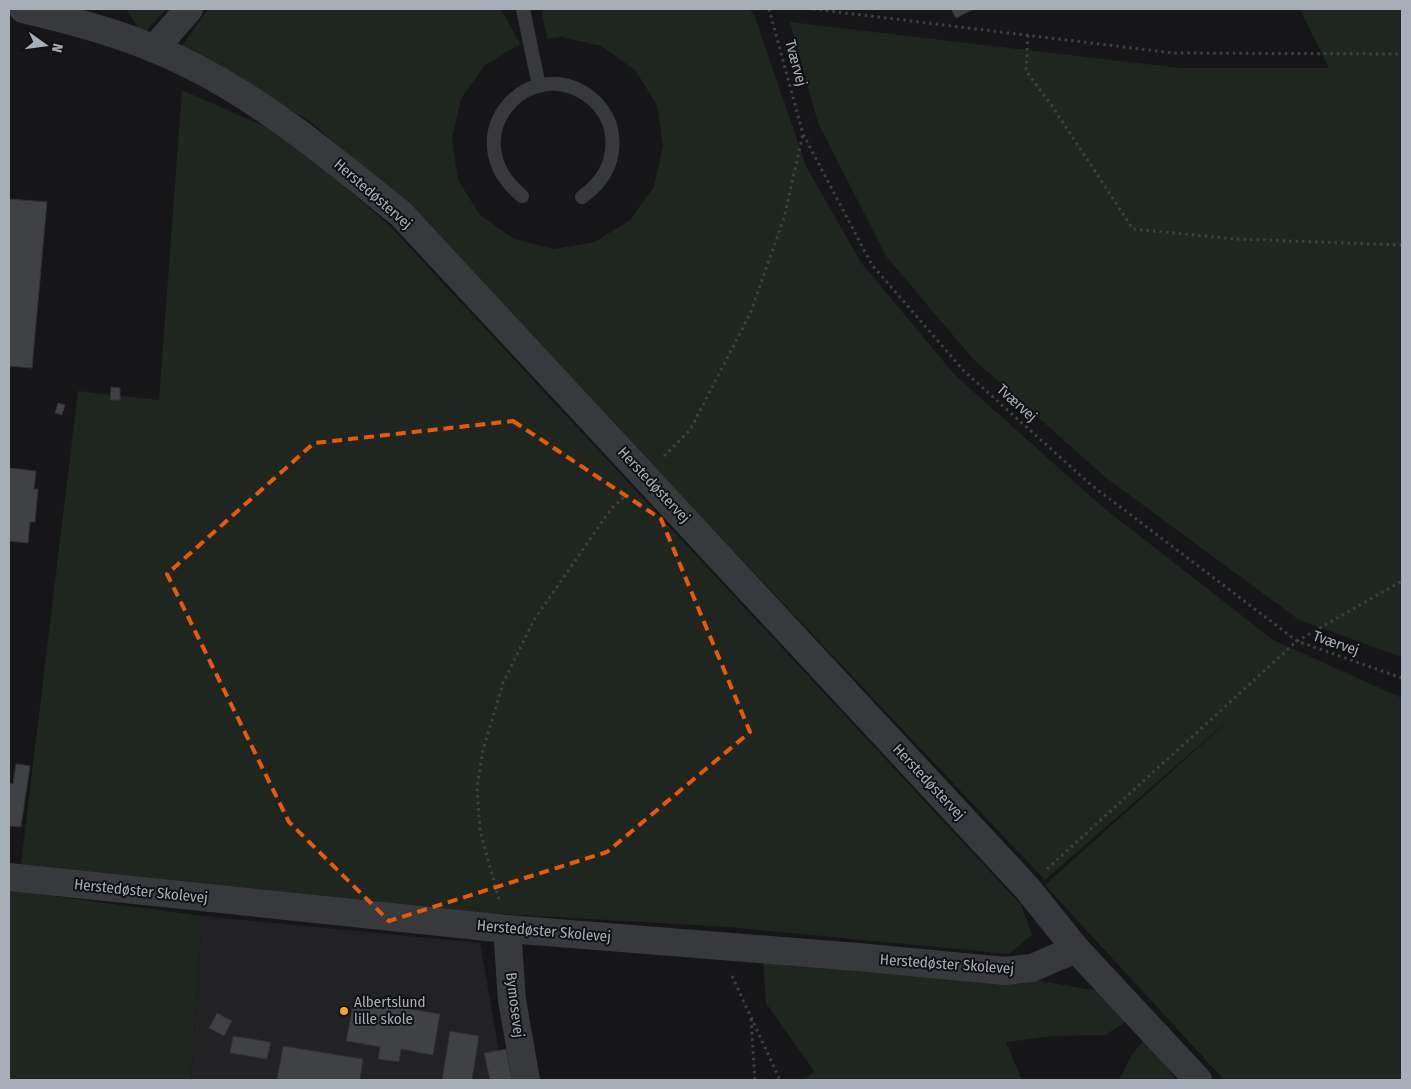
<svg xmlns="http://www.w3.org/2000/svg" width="1411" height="1089" font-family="'Fira Sans Condensed',sans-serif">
  <rect width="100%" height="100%" fill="#161618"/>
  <!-- built -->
  <path fill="#222225" d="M202,916L480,943L504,1080H191Z"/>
  <!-- green -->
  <g fill="#1e261f">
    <path d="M126,9H166L143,35Z"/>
    <path d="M208,9H501L520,44L485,65L461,99L452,139L458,180L480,215L514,239L554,249L595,242L630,220L654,187L663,146L657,105L635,70L601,46L561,37L547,39L541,9H750L756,20L806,166L860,261L955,375L1099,504L1273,640L1402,698V1080H1224L1045,885L1248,703L1045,880L407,206L311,122L182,46Z"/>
    <path d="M1300,9H1402V657L1299,620L1105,477L973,359L886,256L818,123L790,22L1180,68H1329Z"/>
    <path d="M182,90L284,135L390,226L1021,905L1032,935L1009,954L729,927L488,913L21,864L78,391L159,400Z"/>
    <path d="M9,890L202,916L191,1080H9Z"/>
    <path d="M763,957L1008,975L1098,991L1127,1021L1105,1035L1055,1036L1006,1042L1022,1080H805L814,1071L766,1003Z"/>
    <path d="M1146,1038L1176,1080H1119L1133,1053Z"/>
  </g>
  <!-- building -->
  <g fill="#404145" stroke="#303034">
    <path d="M951,9H974L956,18Z"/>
    <path d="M9,199L47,202L32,368L9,366Z"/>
    <path d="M111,387L120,388V400H110Z"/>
    <path d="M58,403L65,405L62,415L55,413Z"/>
    <path d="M9,468L36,471L34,489H38L35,522H30L28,543L9,541Z"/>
    <path d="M16,764L30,766L21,827L9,826V783L13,784Z"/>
    <path d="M354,1000L440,1014L433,1055L401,1049L399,1062L378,1059L380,1047L346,1041Z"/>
    <path d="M217,1013L232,1021L224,1036L209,1028Z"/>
    <path d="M450,1031L479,1036L472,1080H442Z"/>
    <path d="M233,1036L271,1042L267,1059L230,1053Z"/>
    <path d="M283,1046L363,1059L360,1080H277Z"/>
    <path d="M506,1049L512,1080H490L484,1053Z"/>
  </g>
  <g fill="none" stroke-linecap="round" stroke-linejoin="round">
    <!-- path -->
    <g stroke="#3d4044" stroke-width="3" stroke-dasharray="2.5 4" stroke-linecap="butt">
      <path d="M769,9L803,134L872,265L964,371L1090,484L1297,641L1402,678"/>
      <path d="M813,9L1173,53L1402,54"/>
      <path d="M1028,35L1026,71L1052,106L1133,229L1235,239L1402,245"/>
      <path d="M664,456L690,430L750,314L784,218L803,134"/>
      <path d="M1047,869L1297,641L1402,581"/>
      <path d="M499,899L480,831L477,787L483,750L503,683L534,620L611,509L625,496"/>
      <path d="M732,976L780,1080"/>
      <path d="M751,1019L755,1080"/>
    </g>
    <!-- service -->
    <g stroke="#37393d" stroke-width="14">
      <path d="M523,9L539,86"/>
      <path d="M522,196C451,138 529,49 591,98C602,107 611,121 612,136C615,163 603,182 582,197"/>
    </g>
    <!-- minor -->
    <g stroke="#37393d" stroke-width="28">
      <path d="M23,9C83,23 144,40 198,69C273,108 336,162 401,214L1027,888L1076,949L1198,1080"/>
      <path d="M154,49L189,9"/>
      <path d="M9,877L507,929L858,957L1005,971L1032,968L1076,949"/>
      <path d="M507,929L512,1000L526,1080"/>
    </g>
  </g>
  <!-- marked area -->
  <path fill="none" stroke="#e8590c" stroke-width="4" stroke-dasharray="10 6" stroke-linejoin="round" d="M513,421L661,519L750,732L607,852L389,921L289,822L167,574L314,443Z"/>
  <!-- markers -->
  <circle fill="#f6a531" stroke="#111113" stroke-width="2" cx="344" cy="1011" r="5"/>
  <g text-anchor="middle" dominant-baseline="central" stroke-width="4" stroke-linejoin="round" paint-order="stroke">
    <!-- street labels -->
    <g font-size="15" fill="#a8aeb9" stroke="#111113">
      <text transform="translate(796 63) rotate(75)">Tværvej</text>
      <text transform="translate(373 194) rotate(41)">Herstedøstervej</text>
      <text transform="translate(1017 403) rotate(42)">Tværvej</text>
      <text transform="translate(654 485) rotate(47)">Herstedøstervej</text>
      <text transform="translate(1336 643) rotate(19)">Tværvej</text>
      <text transform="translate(929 782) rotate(47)">Herstedøstervej</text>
      <text transform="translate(141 891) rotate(6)">Herstedøster Skolevej</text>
      <text transform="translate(544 931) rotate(5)">Herstedøster Skolevej</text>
      <text transform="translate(947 964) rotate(4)">Herstedøster Skolevej</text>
      <text transform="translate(515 1005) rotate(83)">Bymosevej</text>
    </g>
    <!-- poi labels -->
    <g font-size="15" fill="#a8aeb9" stroke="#111113" text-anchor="start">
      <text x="354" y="1002">Albertslund<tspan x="354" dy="17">lille skole</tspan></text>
    </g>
  </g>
  <!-- border -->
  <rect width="1411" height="1089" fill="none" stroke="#a8aeb9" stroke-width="20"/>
  <!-- north arrow -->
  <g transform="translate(45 45) rotate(104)" stroke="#111113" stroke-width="4" paint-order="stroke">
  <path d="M0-4L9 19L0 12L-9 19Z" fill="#a8aeb9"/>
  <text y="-8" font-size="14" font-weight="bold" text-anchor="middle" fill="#a8aeb9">N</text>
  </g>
</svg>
